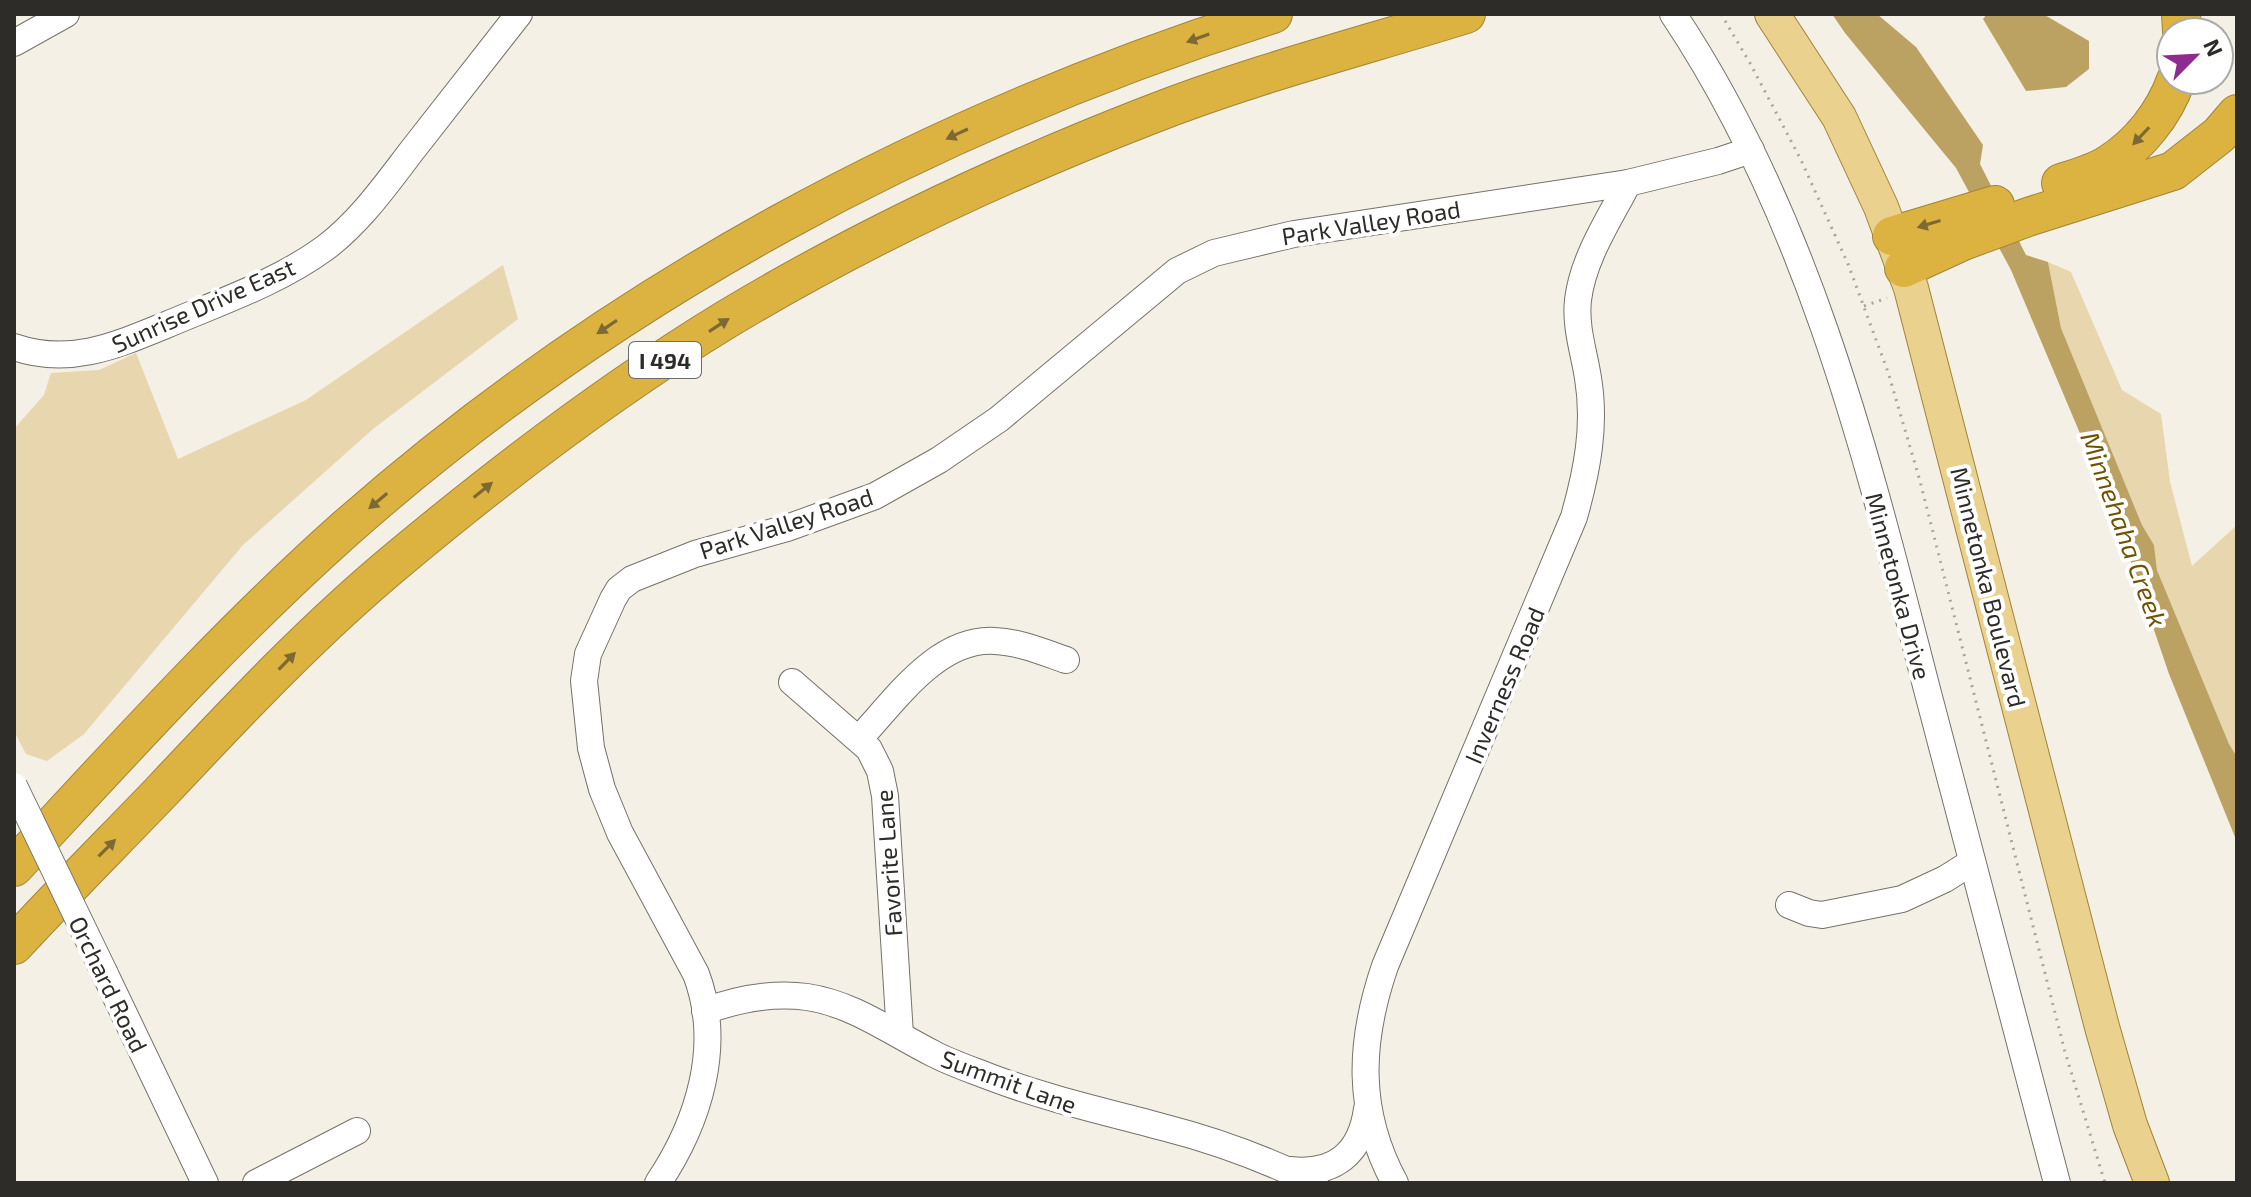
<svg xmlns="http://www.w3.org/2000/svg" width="2251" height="1197" font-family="'Exo 2',sans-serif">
  <rect width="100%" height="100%" fill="#f4f0e6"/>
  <!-- green -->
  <g fill="#e7d6ae">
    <path d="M2048,262L2071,272L2122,390L2161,414L2170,482L2192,566L2237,525V757L2229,744L2157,570L2154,545L2142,525L2061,328Z"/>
    <path d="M503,265L518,319L373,429L243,545L84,734L47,761L26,754L14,731V429L44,395L51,373L99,370L136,353L178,459L306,400Z"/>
  </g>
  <!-- water -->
  <g fill="#bca262">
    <path d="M1832,14H1877L1916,47L1983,145L1980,164L2026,255L2048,262L2061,328L2142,525L2154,545L2157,570L2229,744L2237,757V842L2169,674L2117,521L2011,270L1956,168L1845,33Z"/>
    <path d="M1987,14H2043L2089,41V69L2066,87L2026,91L1983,19Z"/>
  </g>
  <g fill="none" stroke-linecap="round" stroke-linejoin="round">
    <defs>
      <g id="minor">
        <path d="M1673,14C1810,219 1868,461 1929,697C1971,859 2015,1021 2057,1183"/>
        <path d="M14,43L66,14"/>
        <path d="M14,347C69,366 115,346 166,325C220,302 277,283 325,248C361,221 387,183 414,148C449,104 484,59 519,14"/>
        <path d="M792,682L869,749L880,771L885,796L900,1035"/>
        <path d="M859,739C894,702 937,637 995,641C1019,642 1043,652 1066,660"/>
        <path d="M1789,905L1809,913L1822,915L1902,899L1945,879L1972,862"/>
        <path d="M105,974L205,1183"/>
        <path d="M705,1011C738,999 771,992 807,997C854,1004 892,1033 934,1054C951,1063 972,1070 990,1077C1048,1099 1107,1112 1166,1128C1217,1141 1267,1160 1315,1183"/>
        <path d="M1290,1170C1335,1175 1361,1153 1367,1109"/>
        <path d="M256,1183L357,1131"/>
        <path d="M658,1183C699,1122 723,1045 696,974L620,833L602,789L591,748L584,681L588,654L613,599L619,589L632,579L695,554L787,528L875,496L939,460L999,419L1177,271L1214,253L1294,234L1628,183L1718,161L1751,150"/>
        <path d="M1395,1183C1356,1111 1359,1042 1385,966L1574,517C1587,471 1596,426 1588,378C1584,352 1575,327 1578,300C1583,258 1609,220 1628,183"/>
      </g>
      <path id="major" d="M1772,14L1839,117L1881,207L1911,288L2102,1027L2130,1125L2152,1183"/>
      <g id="highway">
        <path d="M2181,14L2182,32"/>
        <path d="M2061,183C2077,178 2095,173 2109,164C2139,145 2164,114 2176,80"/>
        <path d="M1892,236L1995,205"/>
        <path d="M1904,268L1963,241L2028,217L2173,171L2219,135L2237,114"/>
        <path d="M14,867C121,752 227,634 345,529C613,292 931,122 1273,14"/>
        <path d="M14,945C62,893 112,843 161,792C237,711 314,629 400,558C503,472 612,389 727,319C860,239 1003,172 1147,116C1251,75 1360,47 1466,14"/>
      </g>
    </defs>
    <!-- minor casing -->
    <use href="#minor" stroke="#757269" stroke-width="28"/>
    <!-- major casing -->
    <use href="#major" stroke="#9f8438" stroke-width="36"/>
    <!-- highway casing -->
    <use href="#highway" stroke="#9f8438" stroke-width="40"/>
    <!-- path -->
    <g stroke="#a7a49c" stroke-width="3" stroke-dasharray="2 6" stroke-linecap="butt">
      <path d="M1721,14L1750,63L1801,160L1848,264L1888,372L1920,481L2065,1052L2105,1183"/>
      <path d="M1864,306L1887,298"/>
    </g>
    <!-- minor -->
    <use href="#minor" stroke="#fff" stroke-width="26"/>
    <!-- major -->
    <use href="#major" stroke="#ead18d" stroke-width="34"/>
    <!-- highway -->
    <use href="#highway" stroke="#dcb341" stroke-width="38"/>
    <defs>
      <path id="minor-bridge" d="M14,786L105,974"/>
    </defs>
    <!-- minor-bridge casing -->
    <use href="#minor-bridge" stroke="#757269" stroke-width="28" stroke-linecap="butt"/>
    <!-- minor-bridge -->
    <use href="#minor-bridge" stroke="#fff" stroke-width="26"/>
  </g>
  <!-- one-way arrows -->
  <defs><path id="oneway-solid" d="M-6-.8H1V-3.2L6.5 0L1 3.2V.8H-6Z" transform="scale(2)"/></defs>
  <g fill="#7c6933">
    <use href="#oneway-solid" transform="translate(1198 38) rotate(160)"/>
    <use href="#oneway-solid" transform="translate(957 134) rotate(155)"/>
    <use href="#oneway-solid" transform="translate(2141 136) rotate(133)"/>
    <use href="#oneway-solid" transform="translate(1929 224) rotate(163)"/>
    <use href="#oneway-solid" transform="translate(719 325) rotate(-33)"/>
    <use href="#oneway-solid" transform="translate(607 327) rotate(146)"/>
    <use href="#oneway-solid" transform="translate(483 490) rotate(-39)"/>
    <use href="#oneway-solid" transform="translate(378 501) rotate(140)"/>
    <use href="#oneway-solid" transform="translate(287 661) rotate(-46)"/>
    <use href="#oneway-solid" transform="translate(107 848) rotate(-45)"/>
  </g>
  <g text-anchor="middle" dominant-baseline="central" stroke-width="8" stroke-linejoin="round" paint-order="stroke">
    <!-- shield labels -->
    <rect fill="#fff" stroke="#6c6b68" stroke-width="2" x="629" y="342" width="72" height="36" rx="6"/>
    <g font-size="22" font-weight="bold" fill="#2d2c28">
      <text x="665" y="360">I 494</text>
    </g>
    <!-- street labels -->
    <g font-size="24" fill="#2d2c28" stroke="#fff">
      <text transform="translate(1371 222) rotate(-9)">Park Valley Road</text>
      <text transform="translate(203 305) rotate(-24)">Sunrise Drive East</text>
      <text transform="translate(786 523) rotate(-18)">Park Valley Road</text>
      <text transform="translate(1899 586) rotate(75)">Minnetonka Drive</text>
      <text transform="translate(1989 587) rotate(76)">Minnetonka Boulevard</text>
      <text transform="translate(1504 685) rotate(-67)">Inverness Road</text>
      <text transform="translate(888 863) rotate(-94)">Favorite Lane</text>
      <text transform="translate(109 984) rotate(64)">Orchard Road</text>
      <text transform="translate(1009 1081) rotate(20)">Summit Lane</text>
    </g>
    <!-- water labels -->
    <g font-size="26" font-style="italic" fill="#6e5400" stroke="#fff">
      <text transform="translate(2125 529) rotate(70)">Minnehaha Creek</text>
    </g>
  </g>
  <!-- border -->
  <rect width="2251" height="1197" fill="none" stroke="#2d2c28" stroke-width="32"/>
  <!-- north arrow -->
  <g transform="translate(2195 56) rotate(66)"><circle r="38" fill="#ffffff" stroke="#ababa9" stroke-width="2"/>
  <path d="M0-6L14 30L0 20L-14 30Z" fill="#8f2a91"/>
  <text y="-12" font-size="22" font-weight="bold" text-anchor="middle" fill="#2d2c28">N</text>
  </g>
</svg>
